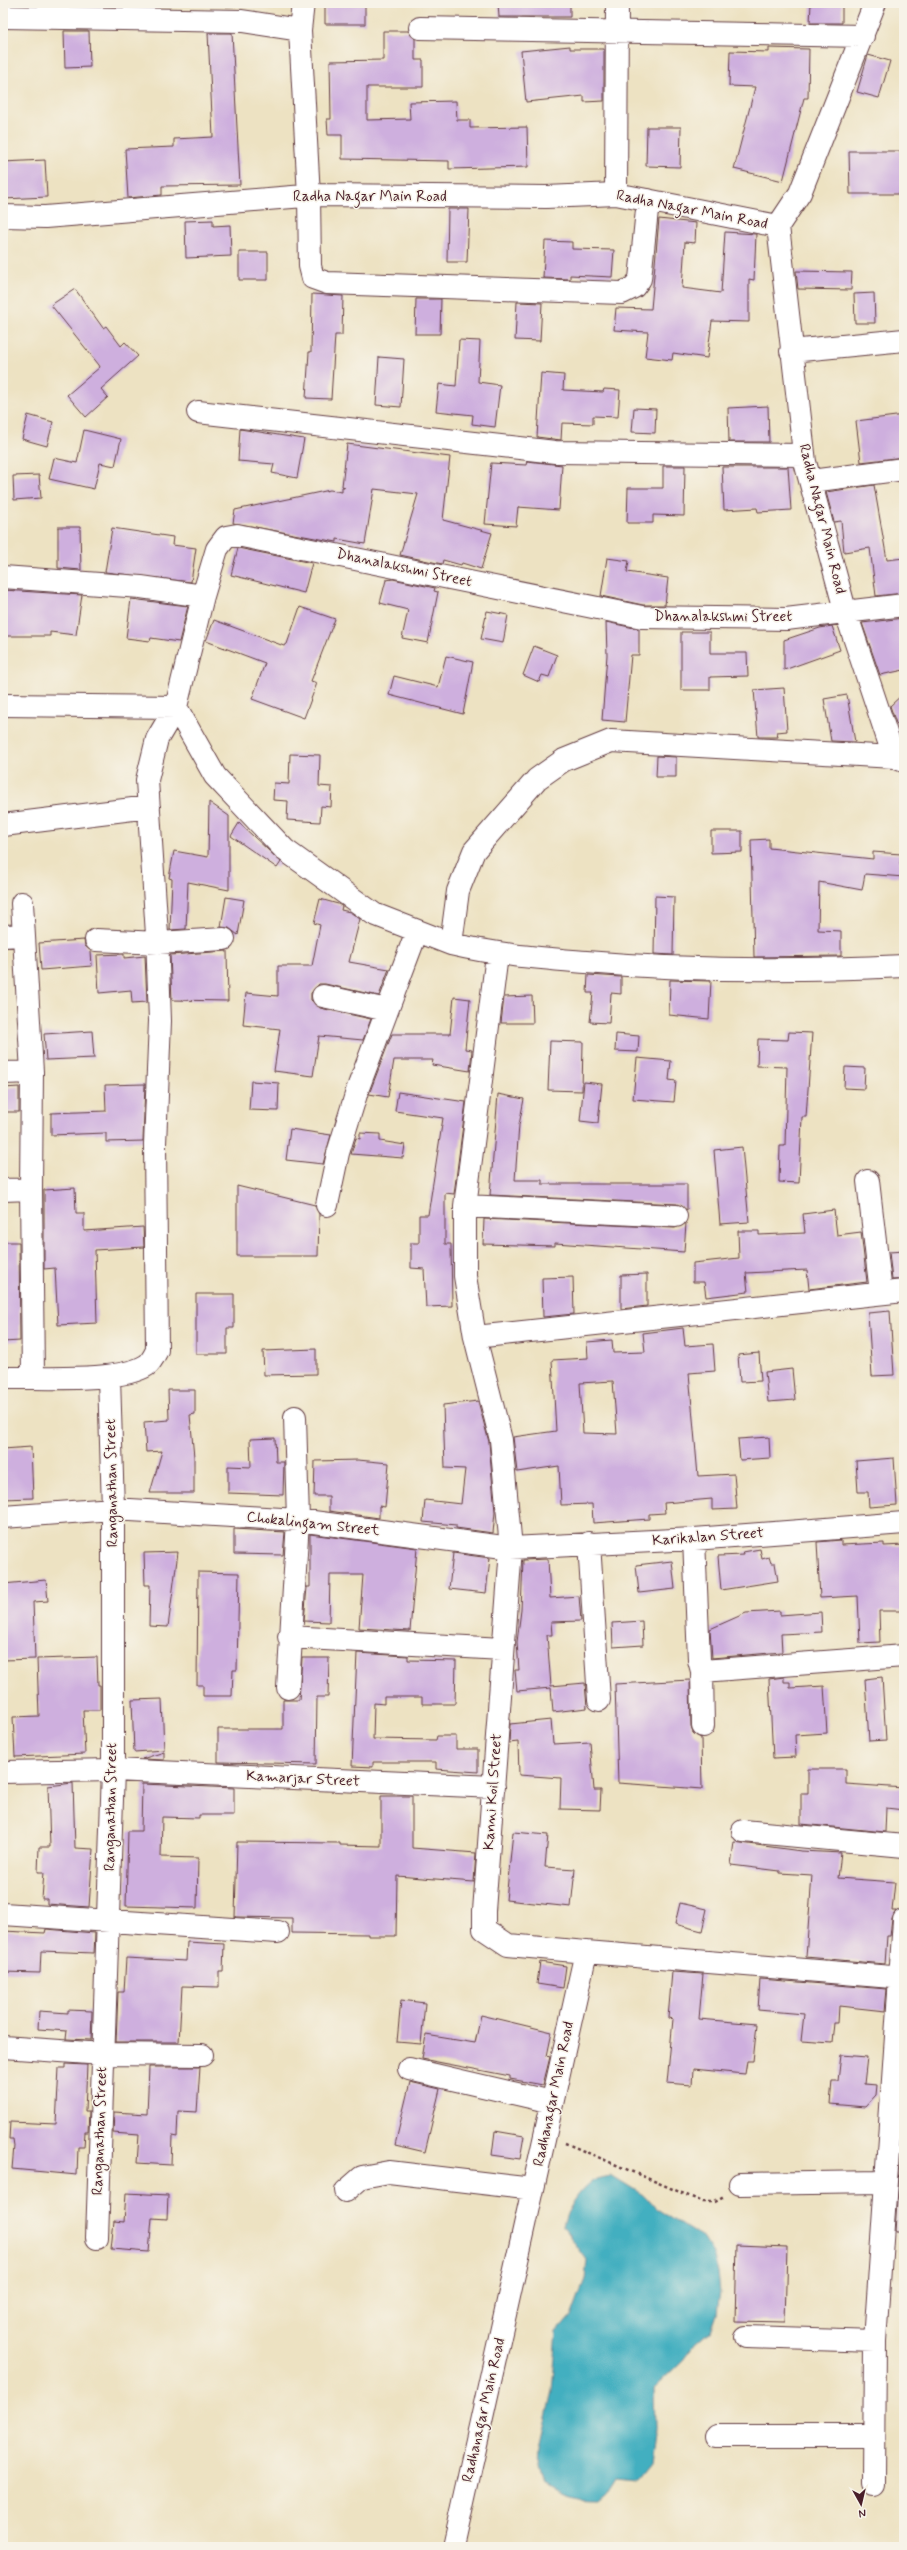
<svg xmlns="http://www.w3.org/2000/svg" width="907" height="2550" viewBox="0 0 907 2550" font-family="Mynerve,sans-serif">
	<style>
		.water { fill: #42afc0; stroke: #466776 }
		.building { fill: #ceafde; fill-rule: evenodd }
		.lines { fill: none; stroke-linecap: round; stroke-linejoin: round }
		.minor-casing { stroke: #623c42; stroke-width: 24 }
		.path { stroke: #623c42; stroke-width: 2.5; stroke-dasharray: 3 3; stroke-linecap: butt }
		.minor { stroke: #fff; stroke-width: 22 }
		.labels { text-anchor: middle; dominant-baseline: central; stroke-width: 3; stroke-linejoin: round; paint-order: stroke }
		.street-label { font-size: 15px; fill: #4a1f2b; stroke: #f7f3e8 }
	</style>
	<rect width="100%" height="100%" fill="#f7f3e8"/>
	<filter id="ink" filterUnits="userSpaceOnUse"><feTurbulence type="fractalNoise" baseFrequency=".025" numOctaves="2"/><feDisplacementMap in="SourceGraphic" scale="8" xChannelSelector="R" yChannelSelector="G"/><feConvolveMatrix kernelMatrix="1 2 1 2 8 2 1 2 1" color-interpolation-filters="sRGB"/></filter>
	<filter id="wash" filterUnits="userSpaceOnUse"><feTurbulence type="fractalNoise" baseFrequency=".012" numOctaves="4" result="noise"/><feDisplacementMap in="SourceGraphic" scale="16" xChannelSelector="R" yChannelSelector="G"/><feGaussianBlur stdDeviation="0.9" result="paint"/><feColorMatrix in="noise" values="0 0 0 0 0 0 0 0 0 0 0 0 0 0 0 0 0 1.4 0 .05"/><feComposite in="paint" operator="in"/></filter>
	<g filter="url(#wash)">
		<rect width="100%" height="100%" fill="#ede2c2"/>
		<path class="water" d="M611 2175 643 2195 657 2209 704 2239 714 2255 718 2273 720 2293 717 2313 711 2330 695 2344 683 2360 654 2388 655 2426 650 2464 637 2480 617 2478 607 2494 599 2501C575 2501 563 2499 543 2486L538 2468 539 2448 552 2391 557 2332 571 2316 578 2297 585 2279 587 2260 563 2227C567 2209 577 2191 593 2180 598 2177 606 2176 611 2175Z"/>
		<g id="blocks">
			<path class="building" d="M325 3H365V24H325Z
				M498 3H570V17H499Z
				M811 3H842V23H810Z
				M64 31H89L90 67 65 68Z
				M383 31H408L415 39V60H423V87H367V120L410 119 409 102 456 101 457 120H470V128L527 127 528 167 449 169V161L342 159V135H328L327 119H331L330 61 383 60Z
				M208 33H232L240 185 162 186V195L128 198 125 149 174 147V139L213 137Z
				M570 46V49H604V101L584 102V96L526 102 521 51Z
				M769 48 809 49 808 98H804L783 181 734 169 755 87 729 86 730 51 769 52Z
				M868 55 890 61 879 98 857 92Z
				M647 127H681L680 167 646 166Z
				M849 151H904V194H850Z
				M45 160 47 197 3 199V162Z
				M448 209H469L467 262H447Z
				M659 219 696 223 695 243 685 242 682 288 721 293 725 232 756 234 754 280 749 279V322L712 321 707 358 673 353 672 360 645 357 648 332 614 330 616 308 651 309Z
				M213 220V226L230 225 231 256 186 258 185 221Z
				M545 241 572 242V249L614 250 612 277 570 275V279L543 278Z
				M239 252H268V280H239Z
				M796 271 852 272 851 290 798 289Z
				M75 289 103 328 106 326 121 346 125 342 138 356 101 389 108 397 86 417 67 395 100 367 99 365 51 305Z
				M874 293 875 323H855L854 294Z
				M312 294 343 296 342 335H335L331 399 306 398 309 352H311Z
				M416 299H441L440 334H415Z
				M517 302 542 303 540 341 515 340Z
				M459 340 480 341 478 382 500 385 495 427 472 424 473 415 436 411 439 384 456 386Z
				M379 357 404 359 401 407 376 405Z
				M541 373 564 375 563 390 603 392 604 389 620 390 618 417 593 416V424L562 423 561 440 537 437Z
				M768 406 769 442H729L728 408Z
				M634 408 656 409 655 433 632 432Z
				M28 415 53 422 47 446 22 439Z
				M904 415V457L861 462 856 421Z
				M240 429 304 439 297 478 272 473 274 464 238 461Z
				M84 430 121 439 115 466 100 463 94 489 49 479 54 458 77 463Z
				M347 444 450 457 443 520 492 533 481 569 462 563 461 565 443 560 442 564 400 555 418 494 374 489 365 544 337 539V542L233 523 235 510 330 490 342 492V487H345L342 486Z
				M527 461 562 465 559 510 518 507 516 526 485 524 491 463 526 465Z
				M663 466H685L684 516 653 515V523H627L628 488H663Z
				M722 467H788L791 510 758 512 757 508 724 510Z
				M39 475 41 498 14 500 13 476Z
				M874 485 887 560 904 558V593L876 596 870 548 844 552 841 521 834 522 826 492Z
				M58 527H80L81 570 58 568Z
				M112 528 173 537 172 545 196 548 191 582 105 572Z
				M238 548 312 563 304 593 231 575Z
				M607 558 629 561 627 572 668 578 665 605H643L601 596Z
				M393 579 435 588 434 591 438 592 428 643 402 638 408 610 380 603 386 580Z
				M3 590 82 595 76 635 50 632V636H3Z
				M131 599 188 606 179 642 151 638 150 641 126 638Z
				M300 607 335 619 311 681 317 683 304 718 252 699 265 663 206 641 214 620 284 646 287 644Z
				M487 611 508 615 503 643 481 639Z
				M904 618V670L880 675 862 623Z
				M606 622 639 629V655H631L625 722 602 720 607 655Z
				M832 626 840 650 784 670V640L820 628Z
				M681 632H710V653H747L748 676 710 677V690H681Z
				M534 646 557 655 549 677 542 675 539 682 523 675Z
				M446 656 473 662 463 714 389 695 394 676 438 687Z
				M784 688 787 731 777 732 778 737H758L754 690Z
				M904 693V732L896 723 890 706Z
				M847 695 855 742 831 741 824 699Z
				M290 754 320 755 319 786 332 787 331 807 321 806 320 822 287 820 288 801 273 800 274 783 289 784Z
				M657 756 676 757V777H656Z
				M209 802 229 816V890L188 882 186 929 170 930 172 879 169 878 174 851 208 857Z
				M239 823 281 862 277 868 231 836Z
				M711 831H742V852L711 853Z
				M769 839V848L873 859V852L901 854 900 864 904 865V877L865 874 862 890 819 882 818 930 841 931V956L754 957 751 840Z
				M655 896 674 897 673 955 654 954Z
				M226 897 244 900 238 935 229 928 221 927Z
				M320 899 338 904 342 906 341 910 350 912 360 919 349 962 389 969 379 996 325 984H319L311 993V1000L320 1008 371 1019 363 1040 319 1036 313 1076 274 1071 280 1029 243 1025 246 993 278 996V966H312L320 925 314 923Z
				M84 940 85 946 91 951 92 966 41 970 39 943Z
				M227 951 228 1001 172 1000 170 955Z
				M124 954V958L145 956 147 1002 132 1003 131 990 99 993 97 955Z
				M588 975 621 977V994L611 993 609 1023 590 1022 593 993H587Z
				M670 980 711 981 709 1019 669 1015Z
				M532 996 533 1023H501L504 997Z
				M454 997 470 999 465 1049 472 1050 470 1071 432 1065 433 1060H394L388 1097 369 1094 392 1034H450Z
				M92 1031 94 1058 46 1060 44 1034Z
				M789 1032 812 1033 806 1117H802L799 1183 779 1182 780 1146H785L787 1067 757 1066 758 1039 788 1040Z
				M616 1034 639 1036 638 1052 615 1051Z
				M550 1041 583 1042 582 1091 548 1090Z
				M637 1058 671 1061 669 1080 676 1081 674 1102 633 1099Z
				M845 1067 865 1068 864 1089 844 1088Z
				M251 1081 279 1083 278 1111 249 1110Z
				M584 1082 602 1084 598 1123 580 1121Z
				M145 1084 143 1141 106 1142V1133L51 1135V1113L106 1111 105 1085Z
				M19 1087V1112H3V1088Z
				M398 1092 466 1102 454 1194 445 1193V1244H451L452 1306 426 1307 424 1269 411 1268V1243H419V1215H428L443 1118 395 1111Z
				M498 1094 524 1099 519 1125 515 1180H542V1184H687V1210L677 1204 490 1195Z
				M290 1129 331 1135 323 1164 286 1160Z
				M360 1133 380 1134V1141L405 1145 403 1158 351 1154 356 1138 360 1139Z
				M742 1147 749 1222 720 1224 714 1150Z
				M237 1186 315 1205 319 1214 318 1256H237Z
				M75 1188 76 1213H84V1231L143 1227 144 1247 95 1250 97 1323 58 1325 55 1268 44 1269V1190Z
				M834 1210 837 1235 861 1232 867 1282 809 1289 807 1270 746 1273 748 1292 706 1297 704 1282H693V1263L739 1258 738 1231H759V1235L805 1233 803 1214Z
				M484 1219 675 1228 686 1223 684 1252 555 1243V1246L483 1244Z
				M3 1242H19L20 1341 3 1342Z
				M904 1251V1279L892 1280 889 1252Z
				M647 1274V1306L621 1309V1275Z
				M573 1277 574 1314 543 1317 542 1278Z
				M196 1294H234V1328H227V1354H196Z
				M890 1311 894 1375 872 1376 868 1313Z
				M683 1328 685 1346 713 1344 715 1371 689 1373 698 1476 734 1474 737 1509 712 1510V1499L664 1503 665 1513 649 1514V1519L593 1523 592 1504 561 1505 559 1466 517 1472 513 1437 556 1431 552 1360 588 1358 587 1342 612 1340 613 1353 645 1352 643 1333ZM613 1381 617 1434 583 1433 580 1383Z
				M316 1349V1374L264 1375 263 1351Z
				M759 1353 761 1381 740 1382 738 1355Z
				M792 1369 795 1400 768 1402 765 1372Z
				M168 1390H195V1414L190 1415 194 1457V1493H150L162 1451 146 1452 144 1422 169 1420Z
				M478 1401 489 1442 495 1512 493 1533 456 1528V1525L423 1522 425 1500 461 1504 465 1469 445 1468 443 1405Z
				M769 1437 770 1458 740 1460 738 1439Z
				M275 1438 276 1462H284L283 1495 228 1493V1466L251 1467 250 1439Z
				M31 1447 33 1498 3 1499V1449Z
				M894 1458 897 1505 869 1507 868 1492H858L856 1461Z
				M358 1460 389 1463 385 1507 379 1506V1518L329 1511V1496H314L315 1461Z
				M234 1529 285 1532 283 1555 234 1554Z
				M310 1534 417 1548 410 1631 359 1628 363 1575H330L329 1622 304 1621 307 1587H310Z
				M841 1540V1545L884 1543V1546L904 1545V1611H879L880 1642 860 1643 858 1596 820 1598 817 1542Z
				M760 1549 762 1559 769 1557 771 1563H775L778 1581 721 1590 718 1556 744 1555 743 1552Z
				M178 1552 168 1627 149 1626 150 1585H145L144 1553Z
				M453 1553 490 1558 486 1593 449 1589Z
				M548 1559 550 1598 579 1596 581 1621 551 1622 552 1635H547L551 1686 585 1683 587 1708 553 1712 551 1688 517 1691 515 1670H519L517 1642 521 1610 523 1560Z
				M672 1561 675 1589 639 1593 636 1565Z
				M198 1572 239 1573 237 1670H233L232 1696H203V1685H197Z
				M46 1580 48 1601 33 1602 35 1659 3 1660V1584Z
				M780 1611V1615L821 1612 822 1632 781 1634 782 1652 712 1658 710 1629 746 1613Z
				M642 1621 643 1645 613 1647 612 1623Z
				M357 1653 408 1656V1660L456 1661 455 1704H422V1697H384V1704L374 1703 373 1739 436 1740 437 1736H456V1749H478V1772L436 1769V1762H373V1767L352 1766Z
				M97 1657 98 1685H100V1710H83L85 1754 15 1757 13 1717 39 1716 37 1659Z
				M302 1658H329L328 1697H317L316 1764 218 1762V1729H283V1700H299Z
				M784 1677V1682H790V1688L824 1686 827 1733 795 1735 796 1757 773 1758 769 1679Z
				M882 1677 886 1740 869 1741 865 1679Z
				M690 1680 691 1727 693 1733 701 1738 702 1789 618 1783 615 1684Z
				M162 1699 164 1750 134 1752 132 1700Z
				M551 1720 553 1744 590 1742 594 1790H601L600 1810 560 1809 561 1778 519 1775 518 1742 509 1743 510 1724Z
				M164 1752V1760L142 1759Z
				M808 1769H846V1784L904 1788V1810L886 1808 885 1832 801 1824V1793H808Z
				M73 1783 75 1848 93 1849 89 1907 47 1904V1899H42L44 1872H38L39 1847H50L48 1786Z
				M142 1784 234 1788V1815H199V1818L162 1817 161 1857 198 1858 197 1908 126 1906 128 1831H141Z
				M381 1796H412V1848L476 1853 474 1882 397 1876 396 1936H368V1934L292 1933V1918L235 1917 237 1842 340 1843V1845L381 1846Z
				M513 1832 548 1835 545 1867 575 1869 571 1907 506 1900Z
				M734 1842 801 1851 841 1853 838 1878 895 1882 892 1911H896L892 1919 890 1936H887L885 1964 806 1957 812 1875 780 1873V1871L731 1865Z
				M680 1903 707 1909 702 1931 675 1924Z
				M46 1929 95 1933 94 1953 41 1951 40 1973 3 1972V1931L45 1933Z
				M187 1942 224 1944 223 1972H219V1987L182 1986 179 2042H116L118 1992H124L126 1958 186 1961Z
				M540 1962 566 1966 563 1988 537 1984Z
				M672 1972 703 1974 699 2019 757 2024 753 2061H747L745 2074 693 2069 692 2085 667 2083 673 2019 668 2018Z
				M760 1979 887 1989 885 2011 839 2006 838 2023H834L832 2043 801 2041 804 2014 758 2010Z
				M401 2000 425 2003 421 2044 397 2042Z
				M68 2010 92 2011 91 2040 66 2039 67 2031 38 2029 39 2011 68 2013Z
				M481 2015 552 2032 547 2056 550 2057 543 2085 510 2079V2076L422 2059 426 2035 475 2043Z
				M841 2055 867 2057 864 2084 877 2085 876 2095 865 2107 830 2104 832 2081H838Z
				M65 2064 87 2065 85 2111H89L88 2132H85L84 2147H78L77 2175 12 2169 14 2146 13 2139H9L10 2122 56 2124 59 2068H65Z
				M149 2067H200L197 2112 178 2111 177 2137 172 2136 171 2165 137 2163 139 2135 113 2133 114 2112 147 2114Z
				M410 2082 440 2089 425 2152 395 2145Z
				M495 2131 524 2136 520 2159 492 2155Z
				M899 2168 904 2169V2232H895Z
				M126 2193 168 2195 167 2219 152 2218 149 2252 111 2249 114 2221 124 2222Z
				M737 2245 787 2247 785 2322 735 2321Z"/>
		</g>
	</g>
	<g filter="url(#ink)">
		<use href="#blocks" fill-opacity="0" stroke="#623c42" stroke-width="1"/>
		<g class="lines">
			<defs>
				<path id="minor" d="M303 3 300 30 309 196 310 266 313 278 327 283 622 293 634 287 640 279 648 200
					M3 17 242 21 300 30
					M420 28 863 36
					M616 194 617 3
					M3 216 45 217 317 195 546 197 616 194 778 226 805 462 845 610 894 757 904 761
					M778 226 800 193 875 3
					M791 351 904 340
					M198 412 555 452 804 455
					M811 481 904 469
					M3 577 141 587 203 596 217 549 226 537 237 535 642 617 786 619 904 605
					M3 705 176 707 203 596
					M894 757 611 741 564 760 537 779 474 851 458 891 451 944C497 955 539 958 586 962 692 971 798 971 904 966
					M3 825 149 807
					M22 903 32 1072 31 1189
					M3 936 23 935
					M96 940 158 943 224 939
					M323 996 387 1010
					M3 1073 32 1072
					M868 1181 881 1293
					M3 1190 31 1189 33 1377
					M327 1205 338 1153 358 1088 417 931
					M465 1206 676 1216
					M475 1337 465 1276V1206L497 955
					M3 1378C37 1377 120 1383 147 1365 152 1361 154 1356 157 1350L155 1144 160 1021 157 935 147 780 157 739 176 707 215 776 285 850 374 914 451 944
					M3 1517 113 1509 298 1520 511 1548 694 1539 904 1523
					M694 1539 699 1660 702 1671 904 1656
					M589 1543 599 1700
					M289 1637 502 1649
					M702 1671 703 1726
					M288 1688 298 1520 295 1417
					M3 1772 113 1770 494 1787
					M743 1831 904 1846
					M3 1914 278 1932
					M586 1952 508 1945 484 1929V1911L511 1548 501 1440 475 1337 904 1291
					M3 2047 103 2054 202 2055
					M409 2069 552 2102
					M740 2184 884 2182
					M346 2191 362 2177 389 2172 533 2189
					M97 2238 113 1770V1509L109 1377
					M746 2337 875 2341
					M716 2436H873
					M874 2483 875 2341 904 1920
					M453 2547 586 1952 904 1978"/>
			</defs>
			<use href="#minor" class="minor-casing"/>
			<path class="path" d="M565 2143 703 2202H715L724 2197"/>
			<use href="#minor" class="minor"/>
		</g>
	</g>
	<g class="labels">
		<g class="street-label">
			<text x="370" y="197">Radha Nagar Main Road</text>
			<text transform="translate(692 210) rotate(11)">Radha Nagar Main Road</text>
			<text transform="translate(822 519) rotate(76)">Radha Nagar Main Road</text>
			<text transform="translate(404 568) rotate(12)">Dhanalakshmi Street</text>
			<text x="723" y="617">Dhanalakshmi Street</text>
			<text transform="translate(112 1483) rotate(-91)">Ranganathan Street</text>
			<text transform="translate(313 1524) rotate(6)">Chokalingam Street</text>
			<text transform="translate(708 1537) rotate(-4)">Karikalan Street</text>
			<text transform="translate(303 1779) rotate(3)">Kamarjar Street</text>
			<text transform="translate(493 1792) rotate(-86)">Kanni Koil Street</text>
			<text transform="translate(111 1807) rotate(-89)">Ranganathan Street</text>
			<text transform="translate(554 2094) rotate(-78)">Radhanagar Main Road</text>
			<text transform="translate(100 2131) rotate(-88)">Ranganathan Street</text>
			<text transform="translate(484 2410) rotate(-77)">Radhanagar Main Road</text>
		</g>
	</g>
	<rect width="907" height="2550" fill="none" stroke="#f7f3e8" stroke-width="16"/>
	<g transform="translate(861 2504) rotate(172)" stroke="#f7f3e8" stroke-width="3" paint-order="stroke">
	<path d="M0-3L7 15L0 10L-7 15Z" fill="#4a1f2b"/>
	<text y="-6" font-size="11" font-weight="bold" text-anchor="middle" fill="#4a1f2b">N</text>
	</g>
</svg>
